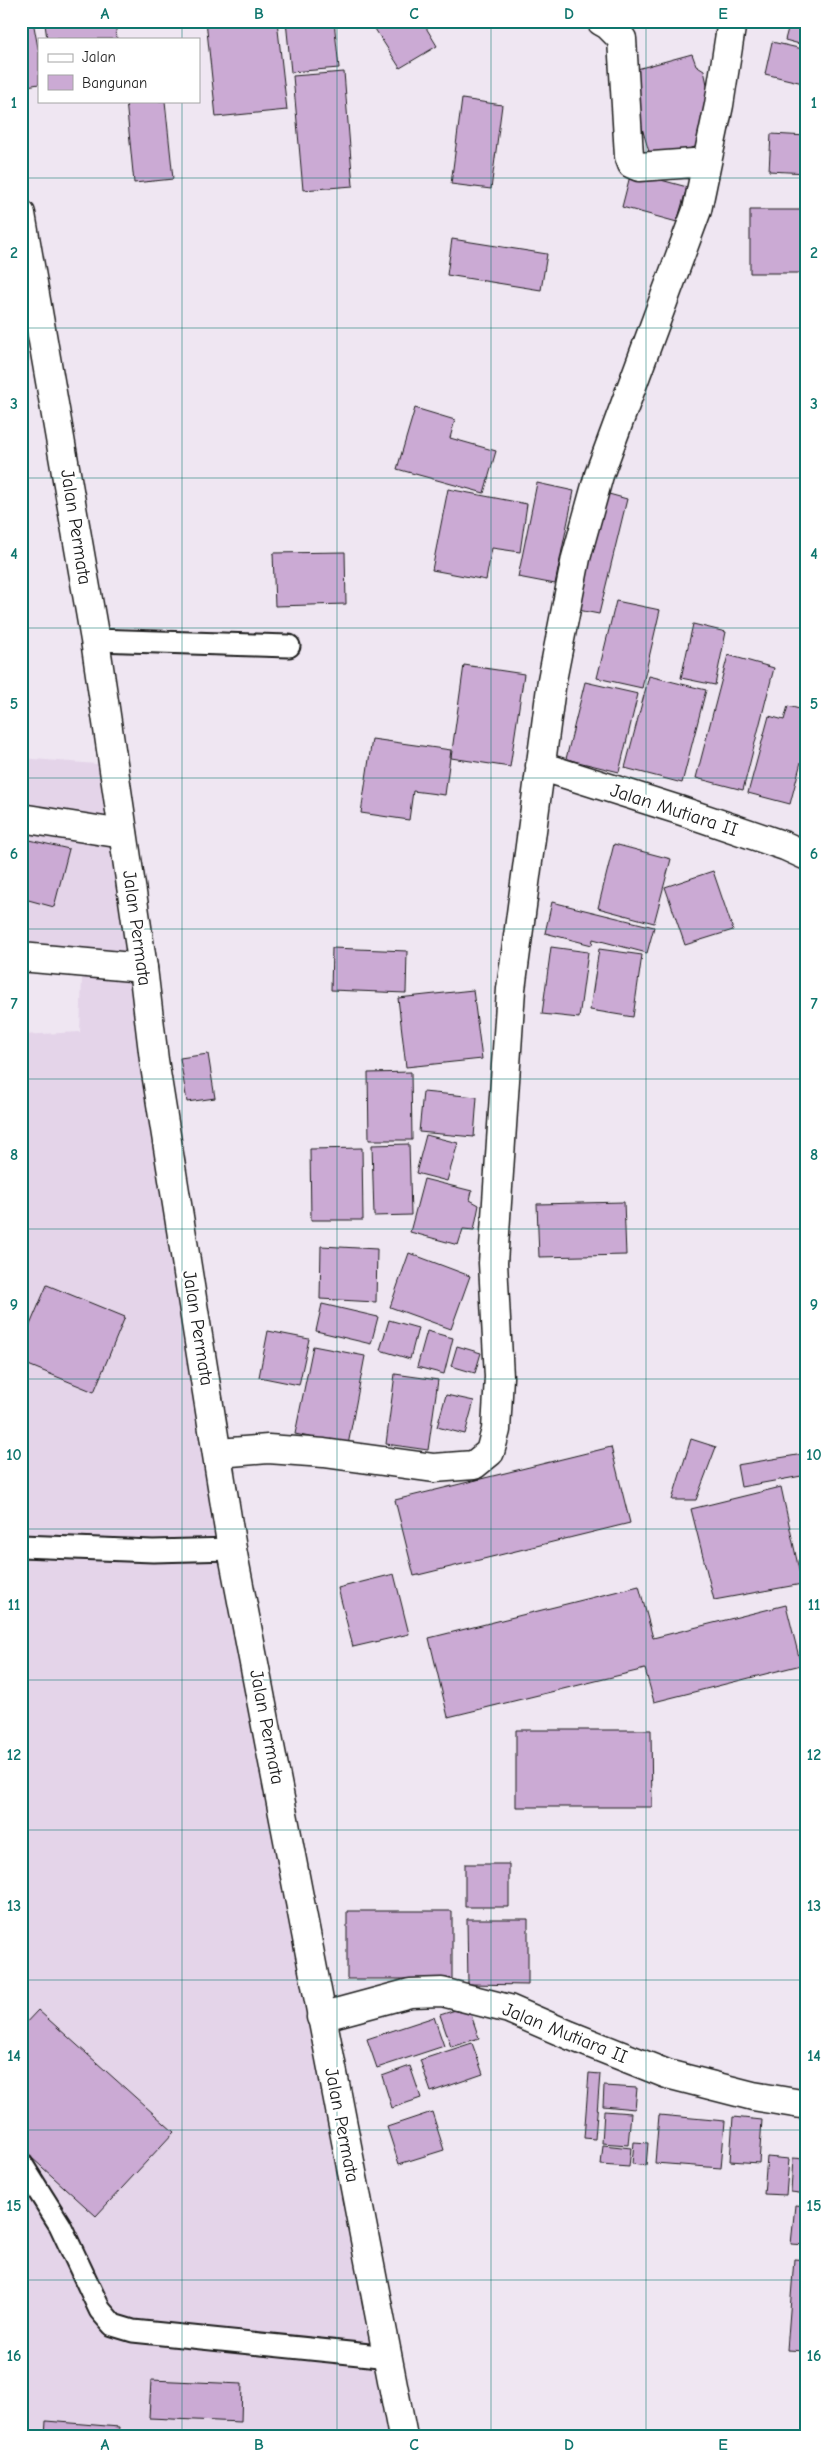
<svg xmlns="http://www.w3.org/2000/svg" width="828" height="2458" viewBox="0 0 828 2458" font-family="'Comic Neue',sans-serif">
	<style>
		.built { fill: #e4d4e9 }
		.building { fill: #cbaad4; stroke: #1c1c1c }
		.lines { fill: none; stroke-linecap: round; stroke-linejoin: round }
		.service-casing { stroke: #1c1c1c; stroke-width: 25 }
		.minor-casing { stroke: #1c1c1c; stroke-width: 31 }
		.primary-casing { stroke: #1c1c1c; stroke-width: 31 }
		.service { stroke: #fff; stroke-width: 21 }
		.minor { stroke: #fff; stroke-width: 28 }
		.primary { stroke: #fff; stroke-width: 28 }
		.grid { fill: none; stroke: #0f766e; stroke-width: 1; stroke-opacity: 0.55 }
		.labels { text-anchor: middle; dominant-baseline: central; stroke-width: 5; stroke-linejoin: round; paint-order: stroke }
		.street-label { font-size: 19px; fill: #1c1c1c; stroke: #fff }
		.neatline { fill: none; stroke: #0f766e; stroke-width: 2 }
		.grid-label { font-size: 16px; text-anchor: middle; font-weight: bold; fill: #0f766e }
	</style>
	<rect width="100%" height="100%" fill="#efe6f2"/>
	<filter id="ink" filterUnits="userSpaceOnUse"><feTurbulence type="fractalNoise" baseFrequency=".02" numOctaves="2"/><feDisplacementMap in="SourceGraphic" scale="10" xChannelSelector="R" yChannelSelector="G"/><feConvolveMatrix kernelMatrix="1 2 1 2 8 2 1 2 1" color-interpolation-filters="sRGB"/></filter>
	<g filter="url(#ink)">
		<path class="built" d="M21 758 109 765 398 2437H21V1035L80 1032 83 951 21 946Z"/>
		<path class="building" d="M21 21H33L39 53V84L21 87Z
			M80 21H115L117 39H47L45 24Z
			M206 21H277L287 110 216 117Z
			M286 21H334L339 68 291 72Z
			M370 21H422L437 46 400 68Z
			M790 21H807V46L785 40Z
			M772 42 807 50V84L765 74Z
			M692 54 696 65 704 70 712 109 706 144 651 159 626 72Z
			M344 72 353 186 303 190 293 76Z
			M462 99 502 105 491 189 451 184Z
			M126 101H165L173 179 134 183Z
			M771 134 807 136V173L769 171Z
			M631 172 687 187 677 222 622 207Z
			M750 210H807V273H750Z
			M452 239 547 254 541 290 447 275Z
			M415 408 455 420 450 438 496 451 484 493 397 469Z
			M537 483 574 491 555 584 518 577Z
			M448 489 527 504 520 552 492 548 486 580 432 570Z
			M598 491 627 499 599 614 573 609Z
			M345 552 346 604 275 606 273 553Z
			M616 601 660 610 642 688 597 678Z
			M693 624 726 632 715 685 681 678Z
			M728 655 774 668 743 790 696 778Z
			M464 665 524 674 510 767 451 758Z
			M649 676 706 690 682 783 625 768Z
			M585 682 638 694 619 772 566 759Z
			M788 706 807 711V763L801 762 790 804 748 793 769 716 784 720Z
			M372 739 451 750 445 795 413 791 409 820 361 813Z
			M21 838 69 849 54 907 21 898Z
			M614 844 671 859 654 923 598 908Z
			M713 871 733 930 685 945 665 887Z
			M552 902 654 927 647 953 593 939 592 945 545 933Z
			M551 947 588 952 579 1018 542 1014Z
			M332 948 407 951 406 993 331 990Z
			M599 949 642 955 633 1017 590 1010Z
			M473 990 482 1059 406 1067 398 998Z
			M208 1054 215 1098 187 1102 180 1058Z
			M411 1072 412 1140H369L368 1073Z
			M423 1092 477 1097 474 1137 419 1132Z
			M426 1135 458 1143 447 1181 416 1173Z
			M409 1144 411 1215 374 1216 372 1145Z
			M362 1148 363 1220H311L310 1149Z
			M424 1179 472 1191 470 1200 479 1205 474 1230 463 1229 458 1245 410 1232Z
			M624 1202 626 1255 539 1257 537 1204Z
			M321 1246 377 1249 376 1302 320 1299Z
			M409 1253 470 1276 451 1329 390 1307Z
			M47 1285 125 1317 94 1392 21 1362V1346Z
			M322 1304 378 1317 371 1344 316 1331Z
			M389 1320 418 1328 410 1359 380 1350Z
			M268 1331 309 1339 299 1385 259 1377Z
			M427 1331 453 1338 444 1374 417 1367Z
			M313 1346 365 1356 348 1445 295 1434Z
			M457 1346 481 1353 475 1373 451 1366Z
			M395 1374 438 1380 428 1450 386 1444Z
			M446 1395 474 1401 465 1434 437 1427Z
			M691 1439 716 1447 696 1500H672Z
			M611 1447 630 1523 414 1576 395 1500Z
			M803 1454 807 1475 741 1487 737 1465Z
			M781 1487 802 1584 714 1600 691 1509Z
			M394 1574 409 1634 353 1647 338 1588Z
			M639 1586 653 1638 786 1605 801 1665 654 1702 645 1669 448 1717 429 1638Z
			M516 1730H651L652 1807H516Z
			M465 1864H509V1907H465Z
			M347 1911H452V1979H347Z
			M467 1919H528V1985L468 1984Z
			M468 2006 479 2038 451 2047 440 2015Z
			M38 2010 174 2132 96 2216 21 2148V2028Z
			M434 2017 444 2046 377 2068 367 2039Z
			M472 2043 483 2074 431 2092 420 2060Z
			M410 2066 421 2098 392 2108 382 2076Z
			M589 2073 600 2074 595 2139 584 2138Z
			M604 2086 637 2088 635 2109 603 2106Z
			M604 2111 631 2113 628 2145 602 2143Z
			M432 2112 444 2150 399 2164 387 2127Z
			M659 2115 725 2121 721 2168 655 2163Z
			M733 2117 762 2120 759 2163 730 2161Z
			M634 2142 648 2143 646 2166 632 2164Z
			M603 2145 631 2148 629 2167 601 2165Z
			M767 2157 789 2159 786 2195 764 2194Z
			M793 2158 807 2159V2194L791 2192Z
			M795 2205 807 2206V2245L791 2244Z
			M794 2259 807 2260V2351L787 2350Z
			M151 2380 242 2384 241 2422 149 2418Z
			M46 2421 119 2427 118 2437H45Z"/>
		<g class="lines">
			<defs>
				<path id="service" d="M95 640 289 646
					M21 1546 153 1551 232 1549
					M21 2163 60 2225 100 2310 113 2325 133 2331 389 2357"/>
				<path id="minor" d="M601 21 608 25 622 39 629 156 632 164 639 167 707 162
					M540 766 679 810 785 846 807 856
					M21 818 123 834
					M21 957 143 968
					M219 1453 268 1449 324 1453 434 1468 474 1465 490 1452 496 1430 499 1377 493 1263 511 989 552 680 576 558 599 475 697 210 719 105 732 21
					M321 2017 410 1993 442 1992 509 2009 569 2035 667 2074 753 2096 807 2105"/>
				<path id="primary" d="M21 214 95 640 143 968 154 1060 232 1549 403 2437"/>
			</defs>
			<use href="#service" class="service-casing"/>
			<use href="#minor" class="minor-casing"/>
			<use href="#primary" class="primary-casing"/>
			<use href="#service" class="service"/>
			<use href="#minor" class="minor"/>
			<use href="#primary" class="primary"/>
		</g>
	</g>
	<path class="grid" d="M182 21V39M337 21V2437M491 21V2437M646 21V2437M182 101V2437M21 178H807M21 328H807M21 478H807M21 628H807M21 778H807M21 929H807M21 1079H807M21 1229H807M21 1379H807M21 1529H807M21 1680H807M21 1830H807M21 1980H807M21 2130H807M21 2280H807"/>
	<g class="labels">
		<g class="street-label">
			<text transform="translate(76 527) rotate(81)">Jalan Permata</text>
			<text transform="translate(674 810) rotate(18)">Jalan Mutiara II</text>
			<text transform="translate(137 928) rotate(82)">Jalan Permata</text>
			<text transform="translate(198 1328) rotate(81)">Jalan Permata</text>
			<text transform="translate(267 1727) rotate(79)">Jalan Permata</text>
			<text transform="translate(565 2033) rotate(22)">Jalan Mutiara II</text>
			<text transform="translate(342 2125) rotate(79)">Jalan Permata</text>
		</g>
	</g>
	<rect width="828" height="2458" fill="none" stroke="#fff" stroke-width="55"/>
	<rect x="38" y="38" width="162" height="65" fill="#ffffff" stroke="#a4a4a4"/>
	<rect x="48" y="54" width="25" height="8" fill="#ffffff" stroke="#a4a4a4"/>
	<text x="82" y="62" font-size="15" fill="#1c1c1c">Jalan</text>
	<rect x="48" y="75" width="25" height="15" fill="#cbaad4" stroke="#a4a4a4"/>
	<text x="82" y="88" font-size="15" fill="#1c1c1c">Bangunan</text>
	<rect x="28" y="28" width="772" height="2402" class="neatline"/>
	<g class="grid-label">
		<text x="105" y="19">A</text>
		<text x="259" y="19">B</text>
		<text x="414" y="19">C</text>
		<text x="569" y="19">D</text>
		<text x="723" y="19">E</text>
		<text x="14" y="108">1</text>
		<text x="814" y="108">1</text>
		<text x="14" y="258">2</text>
		<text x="814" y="258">2</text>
		<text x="14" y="409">3</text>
		<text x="814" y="409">3</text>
		<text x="14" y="559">4</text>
		<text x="814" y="559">4</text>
		<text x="14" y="709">5</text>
		<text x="814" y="709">5</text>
		<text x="14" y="859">6</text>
		<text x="814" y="859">6</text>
		<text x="14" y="1009">7</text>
		<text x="814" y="1009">7</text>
		<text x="14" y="1160">8</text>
		<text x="814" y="1160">8</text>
		<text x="14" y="1310">9</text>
		<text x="814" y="1310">9</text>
		<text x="14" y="1460">10</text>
		<text x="814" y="1460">10</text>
		<text x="14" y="1610">11</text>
		<text x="814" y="1610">11</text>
		<text x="14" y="1760">12</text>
		<text x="814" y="1760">12</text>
		<text x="14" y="1911">13</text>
		<text x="814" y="1911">13</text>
		<text x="14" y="2061">14</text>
		<text x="814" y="2061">14</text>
		<text x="14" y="2211">15</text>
		<text x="814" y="2211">15</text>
		<text x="14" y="2361">16</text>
		<text x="814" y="2361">16</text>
		<text x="105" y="2450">A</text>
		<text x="259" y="2450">B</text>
		<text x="414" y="2450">C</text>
		<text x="569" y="2450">D</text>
		<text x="723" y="2450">E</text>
	</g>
</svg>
